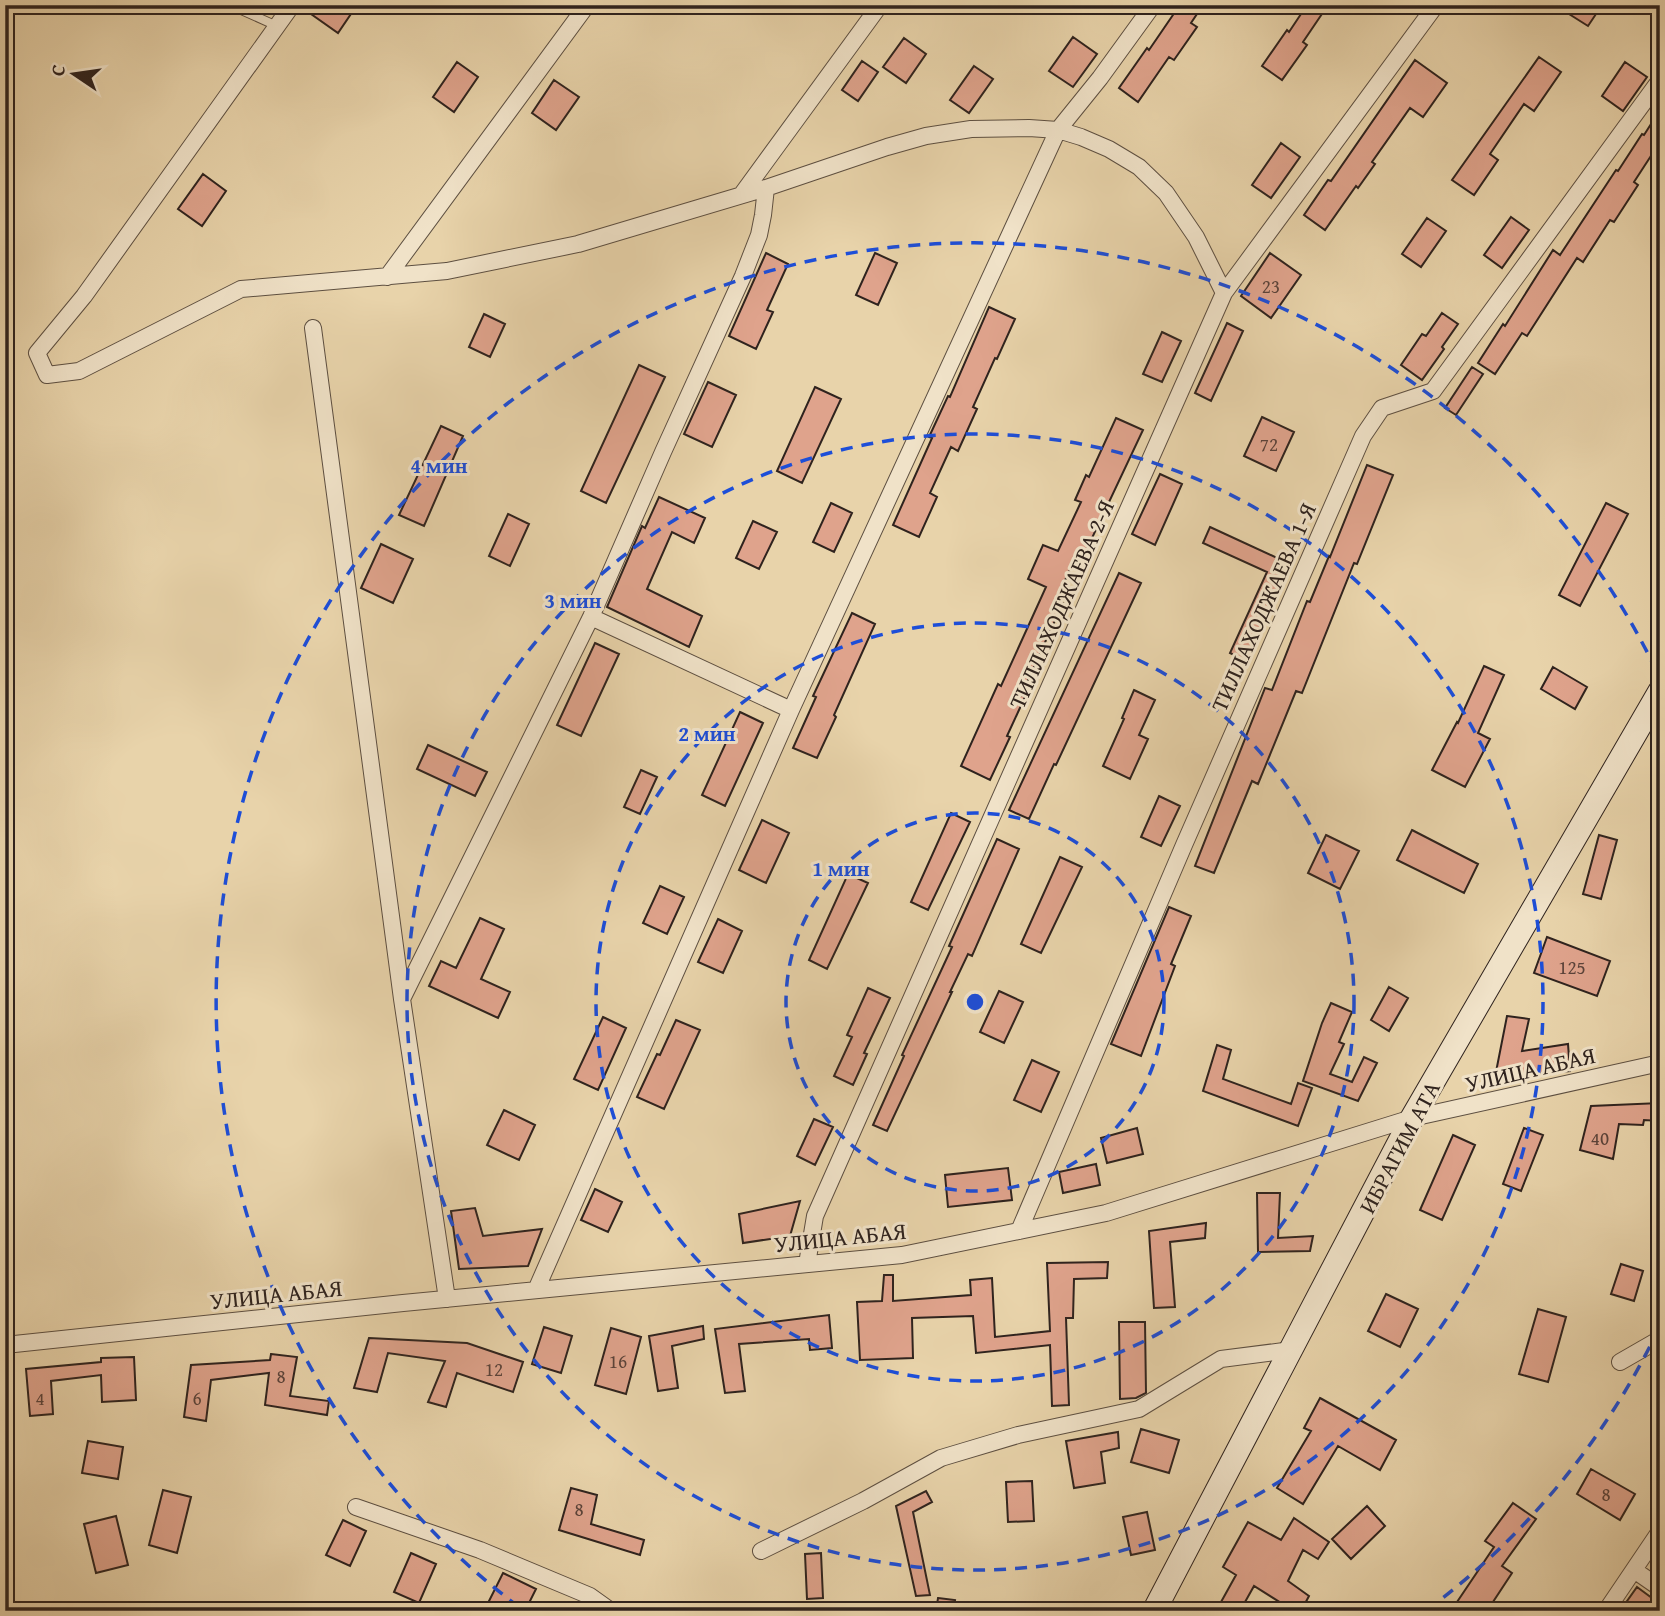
<svg xmlns="http://www.w3.org/2000/svg" width="1665" height="1616" viewBox="0 0 1665 1616" font-family="'Gentium Book Plus',serif">
	<style>
		.building { fill: #dfa38c; stroke: #2f231e; stroke-width: 2 }
		.lines { fill: none; stroke-linecap: round; stroke-linejoin: round }
		.lane-casing { stroke: #5d4f41; stroke-width: 10 }
		.street-casing { stroke: #5d4f41; stroke-width: 18 }
		.secondary-casing { stroke: #2f231e; stroke-width: 25 }
		.lane { stroke: #f0e2c8; stroke-width: 8 }
		.street { stroke: #f0e2c8; stroke-width: 16 }
		.secondary { stroke: #f0e2c8; stroke-width: 23 }
		.ring { fill: none; stroke: #1d4ed8; stroke-width: 3.5; stroke-dasharray: 12 9 }
		.labels { text-anchor: middle; dominant-baseline: central; stroke-width: 6; stroke-linejoin: round; paint-order: stroke }
		.number-label { font-size: 19px; fill: #5b433a }
		.street-label { font-size: 23px; fill: #2f231e; stroke: #f0e2c8 }
		.centre { fill: #1d4ed8; stroke: #f0e2c8; stroke-width: 3.5 }
		.ring-label { font-size: 21px; text-anchor: middle; font-weight: bold; fill: #1d4ed8; stroke: #f0e2c8; stroke-width: 6; stroke-linejoin: round; paint-order: stroke }
	</style>
	<rect width="100%" height="100%" fill="#e8d3aa"/>
	<filter id="stains"><feTurbulence type="fractalNoise" baseFrequency=".00286" numOctaves="4"/><feColorMatrix values="0 0 0 0 .2 0 0 0 0 .09 0 0 0 0 .02 0 0 0 .5 -.17"/></filter>
	<radialGradient id="worn" r=".72"><stop offset=".6" stop-color="#630" stop-opacity="0"/><stop offset="1" stop-color="#630" stop-opacity=".3"/></radialGradient>
	<path class="building" d="M317 5H357L338 33 311 14Z
		M1182 5H1203L1191 23 1197 27 1174 60 1169 57 1138 102 1119 88 1147 48 1149 50 1175 12 1177 13Z
		M1307 5H1328L1303 42 1307 45 1282 80 1262 66 1287 30 1289 32Z
		M1575 5H1602L1588 26 1569 14Z
		M1073 37 1097 54 1073 87 1049 71Z
		M904 38 926 54 906 83 883 67Z
		M1539 57 1561 72 1534 111 1524 104 1490 154 1498 160 1474 195 1452 180Z
		M1415 60 1447 83 1423 117 1410 108 1372 162 1375 164 1358 188 1356 186 1325 230 1304 215 1328 180 1331 181Z
		M862 61 878 72 858 101 842 90Z
		M457 62 478 77 454 112 433 97Z
		M1625 62 1647 77 1623 111 1602 96Z
		M974 66 993 79 969 113 950 100Z
		M554 80 579 97 556 130 532 113Z
		M1660 110V142L1634 182 1638 185 1614 222 1610 220 1583 262 1577 258 1527 336 1522 333 1495 374 1478 363 1503 324 1505 326 1553 250 1560 255 1616 170 1618 171 1642 134 1644 135Z
		M1281 143 1300 157 1271 198 1252 185Z
		M203 174 226 191 202 226 178 209Z
		M1511 217 1529 230 1502 268 1484 255Z
		M1427 218 1446 231 1421 267 1402 254Z
		M766 253 788 264 767 310 773 312 756 349 729 336Z
		M875 253 897 263 878 305 856 295Z
		M1270 253 1301 275 1271 318 1241 296Z
		M989 307 1015 319 997 359 995 358 973 407 977 409 958 451 951 447 930 493 937 497 919 537 893 525 932 438 929 437 948 396 950 397Z
		M1442 313 1458 324 1442 347 1444 349 1422 380 1401 365 1422 334 1426 336Z
		M484 314 505 324 490 357 469 347Z
		M1227 323 1243 331 1211 401 1195 393Z
		M1162 332 1181 341 1162 382 1143 374Z
		M639 365 665 377 606 503 581 491Z
		M1472 367 1483 374 1456 415 1445 408Z
		M708 382 736 395 712 447 684 434Z
		M815 387 841 399 802 483 777 471Z
		M1262 417 1294 432 1276 471 1244 456Z
		M1116 418 1143 430 1084 555 1078 552 1056 600 1063 603 1021 695 1025 697 1007 736 1010 737 990 780 961 766 998 684 1001 686 1046 587 1028 579 1043 545 1058 551 1081 502 1075 500 1086 475 1089 477Z
		M441 426 463 436 424 526 399 515Z
		M1367 465 1393 475 1357 564 1354 563 1302 693 1296 691 1258 784 1252 781 1214 873 1195 866 1265 688 1272 690 1307 601 1310 602 1329 556 1330 557Z
		M1160 474 1182 484 1155 545 1132 534Z
		M659 497 705 518 694 543 672 532 647 589 702 616 689 647 607 607 642 526 645 528Z
		M831 503 852 513 834 552 813 542Z
		M1606 503 1628 514 1580 606 1559 595Z
		M508 514 529 524 510 566 489 556Z
		M753 521 777 532 759 569 736 558Z
		M1210 527 1288 563 1279 582 1281 583 1246 661 1230 653 1267 572 1203 543Z
		M381 544 413 559 393 603 361 588Z
		M1119 573 1141 583 1056 765 1054 764 1029 819 1009 810Z
		M852 613 875 624 834 715 836 717 817 758 793 748 816 697 813 696Z
		M595 643 619 654 581 736 557 725Z
		M1484 666 1504 675 1478 733 1490 739 1465 787 1432 770 1457 722 1458 723Z
		M1553 667 1587 687 1575 709 1541 689Z
		M1134 690 1155 700 1139 735 1148 739 1130 779 1103 766 1124 719 1122 718Z
		M740 712 763 723 725 806 702 795Z
		M428 745 487 772 475 796 417 769Z
		M641 770 657 777 640 814 624 807Z
		M1159 796 1180 806 1161 846 1141 837Z
		M951 813 970 822 928 910 911 902Z
		M762 820 789 833 766 883 739 870Z
		M1412 830 1478 864 1464 893 1397 860Z
		M1326 835 1359 851 1340 889 1308 873Z
		M1599 835 1617 840 1601 899 1583 894Z
		M997 839 1019 849 972 956 968 954 950 992H952L887 1131 873 1125 904 1056 902 1055 952 947 949 946Z
		M1060 857 1082 867 1041 953 1021 944Z
		M848 874 868 883 827 969 809 960Z
		M660 886 684 897 667 934 643 923Z
		M1169 907 1191 916 1171 964 1175 966 1141 1056 1111 1044Z
		M480 918 504 929 481 979 510 992 498 1018 429 986 441 961 456 968Z
		M718 919 742 931 723 973 698 962Z
		M1547 937 1610 961 1597 996 1534 973Z
		M1389 987 1408 998 1389 1031 1371 1020Z
		M868 988 890 998 864 1053 867 1054 853 1085 834 1076 852 1037 847 1035Z
		M999 991 1023 1002 1004 1043 980 1032Z
		M1331 1003 1352 1012 1339 1042 1344 1044 1330 1074 1352 1082 1364 1057 1377 1063 1358 1101 1303 1081 1322 1023Z
		M1507 1016 1529 1019 1522 1051 1568 1044 1570 1071 1495 1077Z
		M603 1017 626 1028 598 1090 574 1079Z
		M676 1020 700 1030 664 1109 637 1097 657 1054 660 1055Z
		M1217 1045 1231 1050 1223 1079 1291 1104 1298 1083 1312 1088 1298 1126 1203 1091Z
		M1032 1060 1059 1072 1041 1112 1014 1100Z
		M1660 1103V1121L1644 1120 1643 1125 1619 1124 1613 1159 1580 1150 1591 1106Z
		M504 1110 535 1125 519 1160 487 1145Z
		M814 1119 833 1127 815 1165 797 1156Z
		M1137 1128 1143 1154 1107 1163 1101 1138Z
		M1524 1128 1543 1135 1521 1191 1503 1184Z
		M1453 1135 1475 1145 1442 1220 1420 1210Z
		M1096 1164 1100 1185 1063 1193 1059 1172Z
		M1008 1168 1012 1200 948 1207 945 1175Z
		M595 1189 622 1202 608 1232 581 1220Z
		M1257 1193H1280L1278 1238 1313 1236 1310 1251 1258 1252Z
		M800 1201 790 1236 743 1243 739 1214Z
		M475 1208 483 1236 542 1229 528 1266 459 1269 451 1211Z
		M1206 1223 1205 1238 1170 1242 1175 1307 1154 1308 1149 1231Z
		M1108 1262 1107 1278 1074 1279 1073 1318H1066L1069 1405 1052 1406 1050 1345 976 1353 973 1316 912 1318 913 1358 860 1360 857 1302 882 1301 884 1275H893V1301L971 1295 970 1280 992 1278 995 1337 1050 1331 1047 1263Z
		M1621 1264 1643 1271 1634 1301 1611 1294Z
		M1386 1294 1418 1309 1400 1347 1368 1331Z
		M1538 1309 1566 1317 1548 1382 1519 1374Z
		M829 1315 832 1348 810 1350 809 1339 739 1344 745 1391 725 1393 715 1329Z
		M1119 1322H1145L1146 1393 1136 1398 1120 1399Z
		M703 1326 704 1339 672 1346 678 1388 658 1391 649 1336Z
		M544 1327 572 1336 561 1373 532 1364Z
		M611 1328 641 1337 626 1394 595 1385Z
		M369 1338 467 1343 523 1362 513 1392 457 1373 446 1407 428 1402 445 1361 388 1353 377 1392 354 1388Z
		M271 1354 297 1357 290 1396 329 1401 327 1415 265 1405 269 1373 211 1380 206 1421 184 1417 191 1365 270 1360Z
		M134 1357 136 1400 102 1402 101 1375 51 1381 53 1414 30 1416 26 1369 101 1362V1358Z
		M1320 1398 1396 1440 1380 1470 1338 1446 1303 1504 1277 1488 1311 1431 1304 1428Z
		M1141 1429 1179 1440 1169 1473 1131 1462Z
		M1118 1432 1119 1448 1101 1452 1105 1483 1074 1488 1066 1441Z
		M88 1441 123 1447 118 1479 82 1473Z
		M1591 1469 1635 1494 1620 1520 1577 1494Z
		M1032 1481 1034 1521 1008 1522 1006 1482Z
		M571 1488 597 1495 591 1524 644 1540 640 1555 559 1530Z
		M163 1490 191 1497 177 1553 149 1545Z
		M926 1491 932 1502 913 1512 930 1595 916 1596 896 1506Z
		M1513 1503 1536 1519 1502 1566 1512 1573 1487 1611H1463L1455 1605 1494 1547 1485 1541Z
		M1367 1506 1385 1526 1351 1559 1332 1539Z
		M1147 1512 1155 1550 1131 1555 1123 1517Z
		M116 1516 128 1565 96 1573 84 1524Z
		M1294 1518 1329 1542 1318 1559 1303 1550 1288 1581 1309 1596 1301 1611H1294L1254 1586 1240 1611H1216L1236 1575 1223 1567 1248 1522 1281 1540Z
		M343 1520 366 1531 350 1566 326 1555Z
		M411 1553 436 1564 419 1603 394 1592Z
		M821 1553 823 1598 807 1599 805 1554Z
		M503 1573 536 1589 525 1611H484Z
		M1637 1587 1660 1604V1611H1620Z
		M938 1598 955 1600 953 1611H936Z"/>
	<g class="lines">
		<defs>
			<path id="lane" d="M230 5 277 26"/>
			<path id="street" d="M292 5 84 296 37 353 47 375 79 371 241 289 447 271 578 244 766 188 887 147 926 136 971 129 1029 128 1058 130 1081 137 1109 149 1139 167 1166 193 1196 237 1224 293
				M742 194 880 5
				M387 277 587 5
				M313 328 402 999 447 1299
				M591 617 791 710
				M402 999 591 617 663 452 743 276 759 235 763 215 766 188
				M1019 1231 1184 845 1363 436 1382 408 1433 391 1660 80
				M807 1264 815 1216 1224 293 1436 5
				M536 1290 791 710 1058 130 1100 78 1153 5
				M5 1345 403 1303 902 1255 1106 1213 1412 1118 1660 1063
				M1620 1362 1660 1339
				M356 1507 480 1550 590 1596 611 1611
				M761 1551 863 1501 941 1458 1018 1435 1139 1409 1221 1359 1291 1350
				M1634 1570 1660 1588
				M1606 1611 1660 1531"/>
			<path id="secondary" d="M1154 1611 1412 1118 1660 691"/>
		</defs>
		<use href="#lane" class="lane-casing"/>
		<use href="#street" class="street-casing"/>
		<use href="#secondary" class="secondary-casing"/>
		<use href="#lane" class="lane"/>
		<use href="#street" class="street"/>
		<use href="#secondary" class="secondary"/>
	</g>
	<g class="ring">
		<circle cx="975" cy="1002" r="189"/>
		<circle cx="975" cy="1002" r="379"/>
		<circle cx="975" cy="1002" r="568"/>
		<path d="M1659 1328A758 758 0 0 1 1431 1607M519 1607A758 758 0 1 1 1659 676"/>
	</g>
	<g class="labels">
		<g class="number-label">
			<text x="1271" y="286">23</text>
			<text x="1269" y="444">72</text>
			<text x="1572" y="967">125</text>
			<text x="1600" y="1138">40</text>
			<text x="618" y="1361">16</text>
			<text x="494" y="1369">12</text>
			<text x="281" y="1376">8</text>
			<text x="40" y="1398">4</text>
			<text x="197" y="1398">6</text>
			<text x="1606" y="1494">8</text>
			<text x="579" y="1509">8</text>
		</g>
		<g class="street-label">
			<text transform="translate(1061 604) rotate(-66)">ТИЛЛАХОДЖАЕВА 2-Я</text>
			<text transform="translate(1263 607) rotate(-66)">ТИЛЛАХОДЖАЕВА 1-Я</text>
			<text transform="translate(1530 1069) rotate(-13)">УЛИЦА АБАЯ</text>
			<text transform="translate(1399 1147) rotate(-62)">ИБРАГИМ АТА</text>
			<text transform="translate(840 1237) rotate(-6)">УЛИЦА АБАЯ</text>
			<text transform="translate(276 1294) rotate(-6)">УЛИЦА АБАЯ</text>
		</g>
	</g>
	<circle cx="975" cy="1002" r="10" class="centre"/>
	<g class="ring-label">
		<text x="439" y="473">4 мин</text>
		<text x="573" y="608">3 мин</text>
		<text x="707" y="741">2 мин</text>
		<text x="841" y="876">1 мин</text>
	</g>
	<rect width="1665" height="1616" fill="none" stroke="#e8d3aa" stroke-width="28"/>
	<rect x="7" y="7" width="1651" height="1602" fill="none" stroke="#2f231e" stroke-width="3.5"/>
	<rect x="14" y="14" width="1637" height="1588" fill="none" stroke="#2f231e" stroke-width="2"/>
	<g transform="translate(74 74) rotate(283)" stroke="#f0e2c8" stroke-width="5" paint-order="stroke">
	<path d="M0-5L12 26L0 18L-12 26Z" fill="#2f231e"/>
	<text y="-10" font-size="19" font-weight="bold" text-anchor="middle" fill="#2f231e">С</text>
	</g>
	<rect width="100%" height="100%" filter="url(#stains)"/>
	<rect width="100%" height="100%" fill="url(#worn)"/>
</svg>
